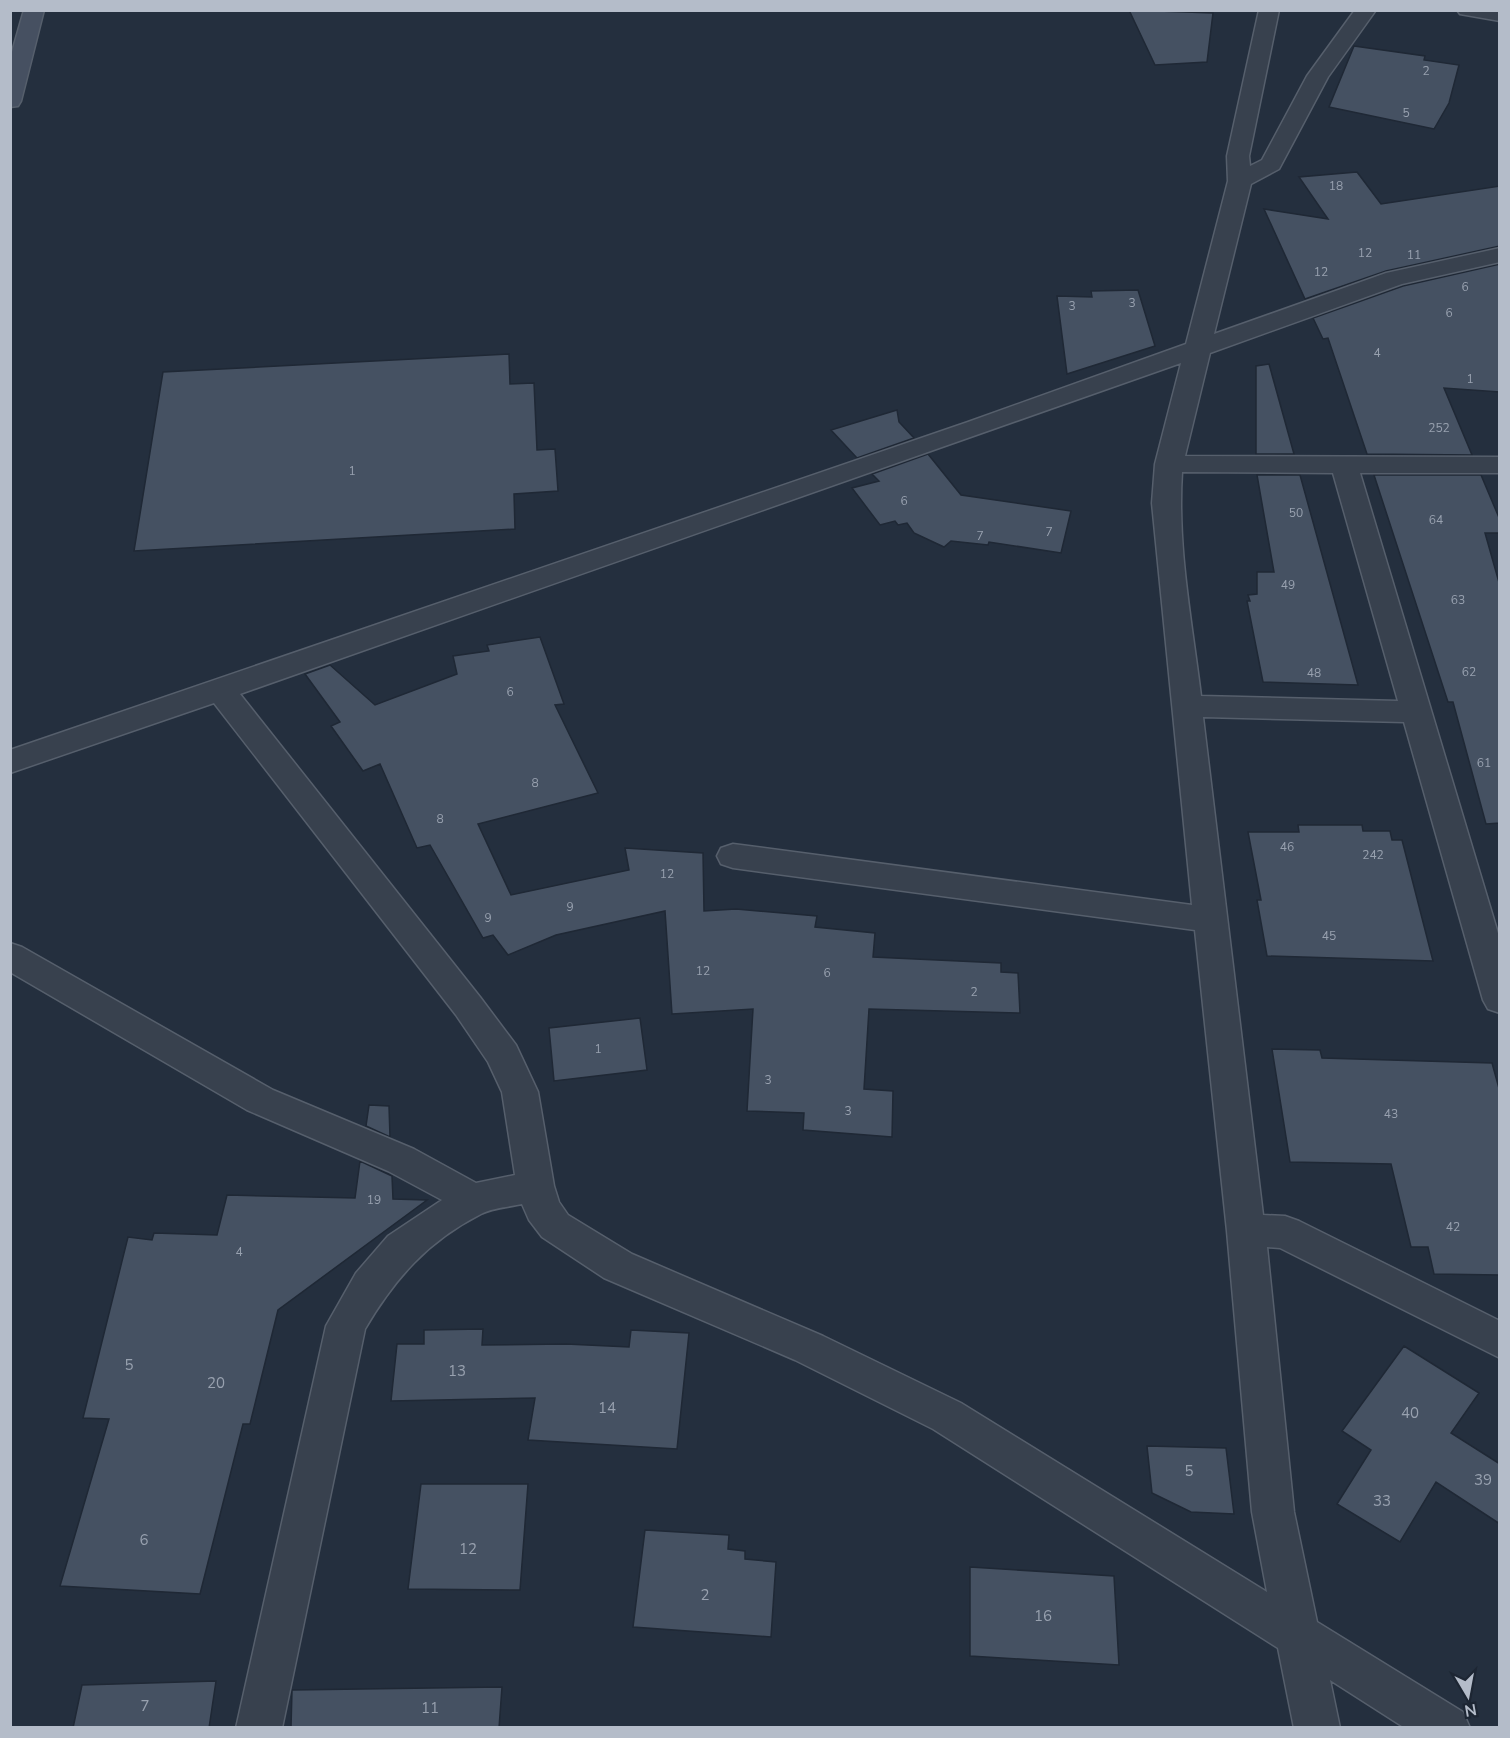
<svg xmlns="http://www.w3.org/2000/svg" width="1510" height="1738" viewBox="0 0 1510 1738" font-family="'Nunito Sans',sans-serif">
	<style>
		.building { fill: #455162; stroke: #1f2835; stroke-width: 1.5 }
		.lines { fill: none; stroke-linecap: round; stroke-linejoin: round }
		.street-casing { stroke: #565f6c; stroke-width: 3 }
		.secondary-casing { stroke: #565f6c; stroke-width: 3 }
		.street { fill: #38414e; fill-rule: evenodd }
		.secondary { fill: #465061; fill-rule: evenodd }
		.labels { text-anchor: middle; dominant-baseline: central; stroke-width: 5; stroke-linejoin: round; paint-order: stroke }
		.number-label { font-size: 12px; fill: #98a1af }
		.near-number-label { font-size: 15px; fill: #98a1af }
	</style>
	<rect width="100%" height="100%" fill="#242f3e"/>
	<path class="building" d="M1129 10 1213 13 1207 62 1155 65Z
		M1354 46 1425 56 1424 60 1459 65 1449 103 1434 129 1329 107Z
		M1357 172 1381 204 1500 186V246L1386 271 1305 299 1264 209 1328 219 1299 177Z
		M1500 264V392L1444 388 1472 455 1367 454 1328 338 1323 339 1313 318 1403 286Z
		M1138 290 1155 346 1067 374 1057 296 1092 297 1091 291Z
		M509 354 510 384 534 383 537 450 555 449 558 491 514 494 515 529 134 551 163 372Z
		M1269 364 1294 454H1256V366Z
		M897 410 899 422 914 438 857 458 831 430Z
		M928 454 961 495 1071 511 1061 553 989 542 988 545 951 541 944 547 914 533 907 523 898 525 895 521 880 525 852 488 879 481 872 474Z
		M1257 475H1300L1358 685 1263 682 1247 601H1250L1248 595 1257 594V572H1274Z
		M1374 475H1481L1500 520V533H1485L1500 586V823L1486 824 1453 702H1448Z
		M540 637 564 704 555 705 598 793 478 824 511 895 629 870 625 848 703 853 704 911 736 909 817 916 815 927 875 933 873 957 1001 963V972L1018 973 1020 1013 869 1009 864 1089 893 1091 892 1137 803 1130 804 1113 747 1111 753 1009 672 1014 665 911 556 935 508 955 493 935 483 938 430 845 417 848 380 764 363 771 331 726 340 722 305 674 330 665 375 705 457 674 453 656 489 651 487 645Z
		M1298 825H1362L1363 831H1390L1392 840H1402L1433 961 1267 956 1257 900H1261L1248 832H1299Z
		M640 1018 647 1070 554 1081 549 1028Z
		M1272 1049 1320 1050 1322 1058 1492 1063 1500 1092V1275L1434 1274 1428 1247H1411L1391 1164 1290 1162Z
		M369 1105 389 1106 390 1137 366 1126Z
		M360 1161 392 1176 393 1199 427 1200 278 1310 250 1424H243L200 1594 60 1586 109 1419 83 1418 128 1237 152 1240 154 1233 217 1235 227 1195 355 1198Z
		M483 1329 482 1345 566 1344 629 1347 631 1330 689 1333 677 1449 528 1440 535 1398 391 1401 397 1344H424V1330Z
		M1404 1346 1479 1393 1451 1433 1500 1464V1524L1436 1482 1400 1542 1337 1504 1371 1450 1342 1431Z
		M1147 1446 1226 1448 1234 1514 1191 1512 1152 1493Z
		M421 1484H528L520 1590 408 1589Z
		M645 1530 729 1535 728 1549 745 1551V1559L776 1562 771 1637 633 1627Z
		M970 1567 1114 1576 1119 1665 970 1656Z
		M216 1681 209 1728H73L82 1685Z
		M502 1687 499 1728H291L292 1690Z"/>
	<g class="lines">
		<defs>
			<path id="street" d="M1259 10H1279L1249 156 1250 166 1262 160 1307 76 1355 10H1376L1328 77 1279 169 1251 184 1214 334 1386 273 1500 248V262L1402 284 1210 353 1185 456 1500 457V473H1360L1500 940V1013L1488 1009 1483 1000 1404 722 1203 717 1263 1215 1285 1216 1299 1221 1500 1321V1358L1280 1248 1267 1247 1294 1512 1317 1622 1463 1712 1470 1728H1405L1330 1680 1340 1728H1294L1278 1648 933 1429 795 1360 604 1278 542 1237 529 1220 522 1204C509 1207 492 1208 481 1214 428 1241 395 1278 365 1329L282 1728H236L326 1326 356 1273 388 1236 442 1200 388 1171 247 1110 10 972V943L22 947 273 1090 414 1149 476 1183 515 1175 502 1092 488 1062 456 1015 214 703 10 773V750L968 422 1186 344 1228 181 1227 156ZM1181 363 1155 464 1152 503 1192 905 733 844 721 848 717 856 721 864 733 868 1195 930 1227 1231 1252 1512 1267 1592 961 1403 823 1336 632 1254 568 1215 559 1202 554 1186 538 1092 516 1045 480 997 240 694ZM1182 472 1333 473 1398 701 1201 696C1192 622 1177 547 1182 472Z
				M1457 10H1500V21L1460 14Z"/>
			<path id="secondary" d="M24 10H44L21 101 18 106 10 107V59Z"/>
		</defs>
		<use href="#street" class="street-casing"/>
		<use href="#secondary" class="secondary-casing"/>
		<use href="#street" class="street"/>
		<use href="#secondary" class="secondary"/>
	</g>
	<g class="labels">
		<g class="number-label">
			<text x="1426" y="71">2</text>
			<text x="1406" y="113">5</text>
			<text x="1336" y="186">18</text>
			<text x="1365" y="253">12</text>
			<text x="1414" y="255">11</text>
			<text x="1321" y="272">12</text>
			<text x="1465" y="287">6</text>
			<text x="1132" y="303">3</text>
			<text x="1072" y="306">3</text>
			<text x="1449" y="313">6</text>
			<text x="1377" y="353">4</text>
			<text x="1470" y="379">1</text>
			<text x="1439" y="428">252</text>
			<text x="352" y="471">1</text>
			<text x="904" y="501">6</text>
			<text x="1296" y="513">50</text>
			<text x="1436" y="520">64</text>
			<text x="1049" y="532">7</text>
			<text x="980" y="536">7</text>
			<text x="1288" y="585">49</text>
			<text x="1458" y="600">63</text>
			<text x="1469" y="672">62</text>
			<text x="1314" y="673">48</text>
			<text x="510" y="692">6</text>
			<text x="1484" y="763">61</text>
			<text x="535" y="783">8</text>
			<text x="440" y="819">8</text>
			<text x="1287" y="847">46</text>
			<text x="1373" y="855">242</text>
			<text x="667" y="874">12</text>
			<text x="570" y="907">9</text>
			<text x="488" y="918">9</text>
			<text x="1329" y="936">45</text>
			<text x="703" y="971">12</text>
			<text x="827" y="973">6</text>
			<text x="974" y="992">2</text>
			<text x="598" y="1049">1</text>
			<text x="768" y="1080">3</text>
			<text x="848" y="1111">3</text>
			<text x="1391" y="1114">43</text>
			<text x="374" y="1200">19</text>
			<text x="1453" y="1227">42</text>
			<text x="239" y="1252">4</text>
		</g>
		<g class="near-number-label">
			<text x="129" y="1365">5</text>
			<text x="457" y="1371">13</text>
			<text x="216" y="1383">20</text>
			<text x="607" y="1408">14</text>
			<text x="1410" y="1413">40</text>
			<text x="1189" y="1471">5</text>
			<text x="1483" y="1480">39</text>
			<text x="1382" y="1501">33</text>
			<text x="144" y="1540">6</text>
			<text x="468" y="1549">12</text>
			<text x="705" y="1595">2</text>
			<text x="1043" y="1616">16</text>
			<text x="145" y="1706">7</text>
			<text x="430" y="1708">11</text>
		</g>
	</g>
	<rect width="1510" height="1738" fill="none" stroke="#b4bcc9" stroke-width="24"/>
	<g transform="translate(1468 1696) rotate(170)" stroke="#1d2633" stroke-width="4.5" paint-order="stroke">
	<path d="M0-4.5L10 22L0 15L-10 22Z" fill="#b4bcc9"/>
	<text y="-9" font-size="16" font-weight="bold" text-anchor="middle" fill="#b4bcc9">N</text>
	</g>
</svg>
